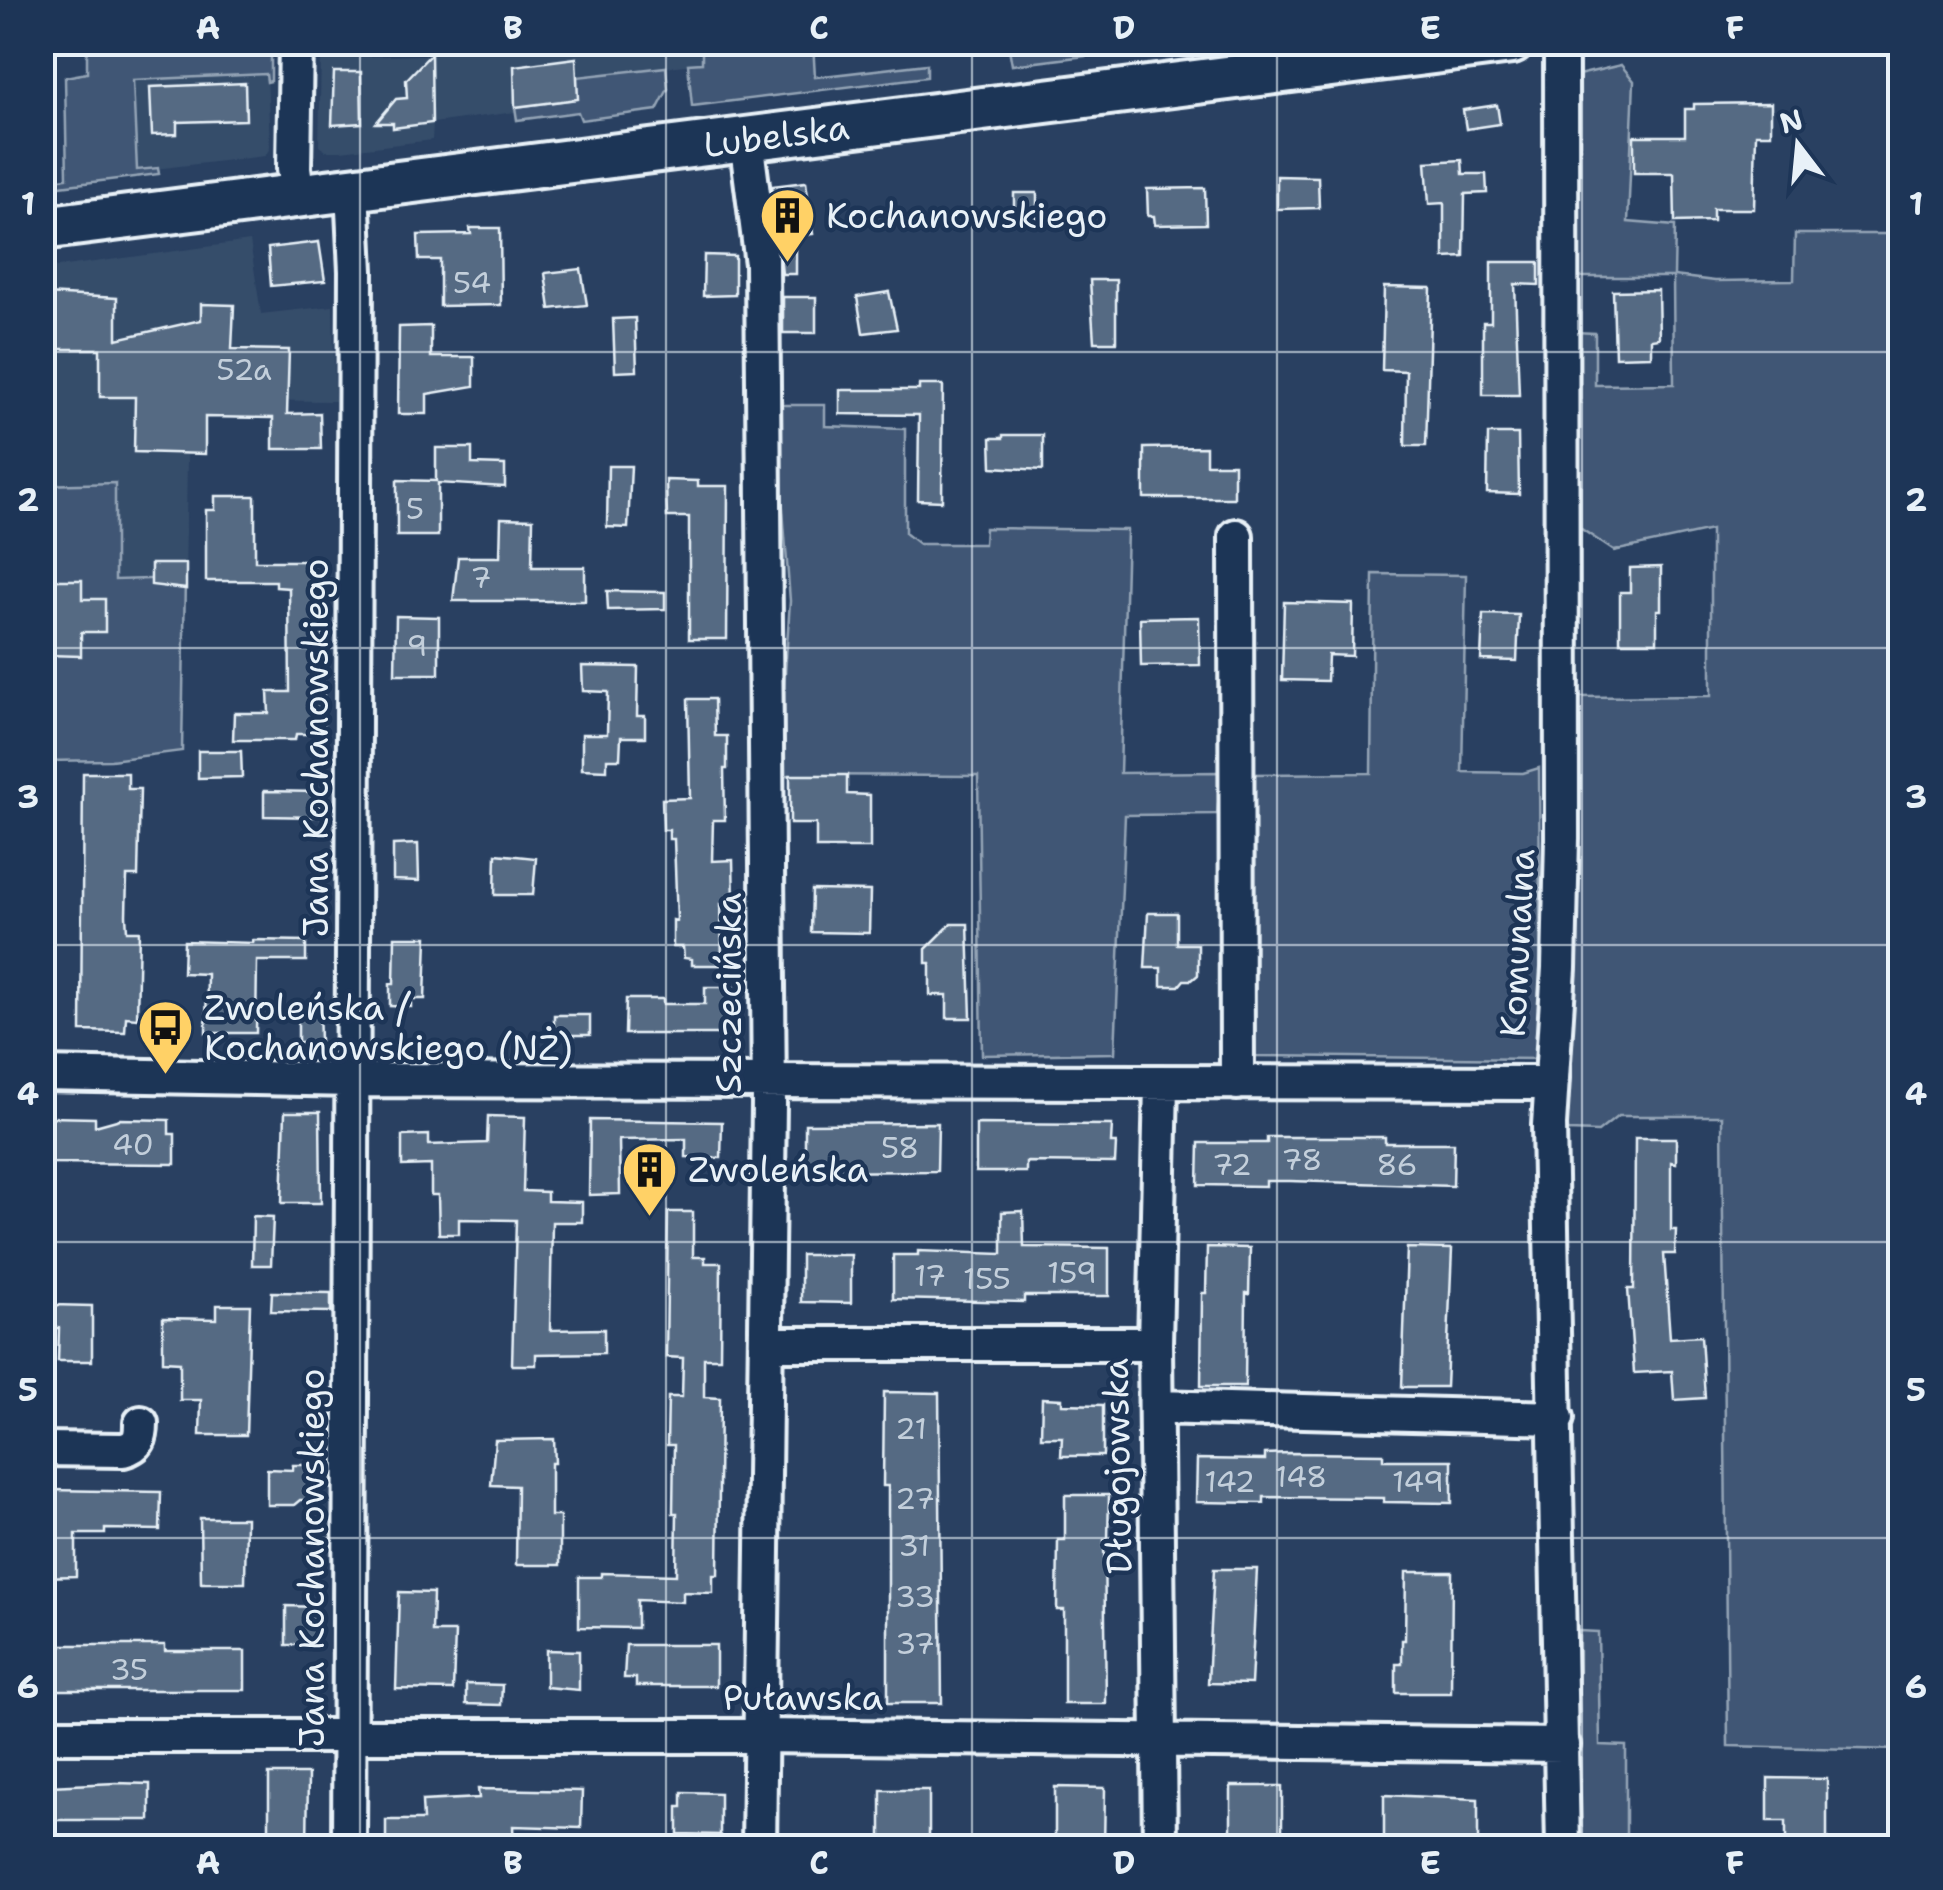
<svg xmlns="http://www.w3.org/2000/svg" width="1943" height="1890" viewBox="0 0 1943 1890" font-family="'Shantell Sans',sans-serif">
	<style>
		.built { fill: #364d6b }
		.green { fill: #415774; stroke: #94a4b6; stroke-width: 2.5 }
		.building { fill: #556a83; stroke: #e8f1f8; stroke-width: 2.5 }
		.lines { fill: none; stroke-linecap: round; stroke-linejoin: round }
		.minor-casing { stroke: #e8f1f8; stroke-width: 40 }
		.major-casing { stroke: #e8f1f8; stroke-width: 50 }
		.minor { stroke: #1d3557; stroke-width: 32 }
		.major { stroke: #1d3557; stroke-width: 42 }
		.grid { fill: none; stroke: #e8f1f8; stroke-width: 2.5; stroke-opacity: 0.55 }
		.labels { text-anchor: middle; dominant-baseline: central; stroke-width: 9; stroke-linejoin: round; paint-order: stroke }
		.number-label { font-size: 30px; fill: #c3cfdb }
		.street-label { font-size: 35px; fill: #e8f1f8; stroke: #1d3557 }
		.poi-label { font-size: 35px; fill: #e8f1f8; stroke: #1d3557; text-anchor: start }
		.neatline { fill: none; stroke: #e8f1f8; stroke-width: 4 }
		.grid-label { font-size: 32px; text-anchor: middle; font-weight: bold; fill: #e8f1f8 }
	</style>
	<rect width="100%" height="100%" fill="#294061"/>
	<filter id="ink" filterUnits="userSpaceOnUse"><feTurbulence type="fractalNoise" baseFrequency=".01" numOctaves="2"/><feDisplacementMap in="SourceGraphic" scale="20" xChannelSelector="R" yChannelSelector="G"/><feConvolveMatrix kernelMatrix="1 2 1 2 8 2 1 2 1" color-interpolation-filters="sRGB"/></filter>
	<g filter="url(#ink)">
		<path class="built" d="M426 42 702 43 703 63 577 77 517 120 515 112 433 123 432 140 341 151H326L319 146 321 58 426 55Z
			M267 74 270 148 265 156 137 171 132 80Z
			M250 241 261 314 333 306 335 401 188 400 185 578 43 761V269Z"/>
		<path class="green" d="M87 43H271V81L267 82 266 74 133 80 137 170 158 168 159 174 43 188V181L67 178 65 77 87 73Z
			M702 43H813L815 77 927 64V77L692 106 688 64 702 63Z
			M1008 43V42L1191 43 1012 65Z
			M1621 65 1634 81 1628 222 1675 226 1674 276 1715 281 1794 280 1795 234H1891V283L1900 284V1750L1728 1746 1722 1116H1618L1598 1132 1568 1131 1564 1073 1573 1031 1575 697 1711 696V530L1614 551 1574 524 1575 332 1595 333V385L1674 384 1673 277H1576L1577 111 1574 76Z
			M666 67 668 89 657 110 581 120 578 112 517 120 515 107 577 99V77Z
			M775 405H825V426L905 429V533L919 544H984L985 528 1127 530 1120 773 1221 772 1217 814 1125 815 1115 1053 982 1055 978 776 778 775 790 601Z
			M115 483V580L185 578 182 751 111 760 43 761 42 485Z
			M1373 574 1466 575 1462 772 1523 773 1539 768 1541 1059 1251 1056 1247 774 1371 773Z
			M1579 1631 1598 1632 1600 1745 1626 1746V1847L1578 1848Z"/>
		<path class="building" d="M431 54 432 123 393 128V123H376L396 99 407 98 406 80Z
			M576 58 578 99 515 107 514 66Z
			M334 72H361L362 123 332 125Z
			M245 83 246 120 177 122V134L152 135 150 87Z
			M1771 103V134H1756L1754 209H1713V221L1675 222 1674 173H1634V136H1685V109H1694V104Z
			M1497 105 1500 124 1466 129 1463 110Z
			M1462 160 1463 174H1486L1487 193 1465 194 1464 257 1444 258V203L1429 204 1426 162Z
			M1277 176 1318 177 1319 208 1277 209Z
			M806 182 813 234 796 236V274H782L772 186Z
			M1205 188 1206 224 1155 225 1154 216H1148L1147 189Z
			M1014 193H1037V222H1014Z
			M470 228H500L501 305 440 306V260H419L418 235 471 234Z
			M319 242 325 281 271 286 268 248Z
			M704 255 735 256V295L703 296Z
			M1491 262H1539V285L1515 284 1519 395H1483V322H1491Z
			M581 269 587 305 550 309 545 273Z
			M1090 280H1116V342H1094Z
			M1384 287 1431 288 1426 446H1405L1406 371 1382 370Z
			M1658 290 1659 338 1651 339V356L1615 357 1613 291Z
			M889 292 897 329 863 333 857 297Z
			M46 294 117 298V339L201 320V304L234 305 232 349 289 350 287 414 320 413 321 449H273V418L205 417V454L134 452 135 397H100V349H45Z
			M783 297H816V333H783Z
			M635 318 637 371 615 372 613 319Z
			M431 326V357H474V386L427 394V414H398L399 327Z
			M919 385H943L942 501 918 500 919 415 840 414V390H919Z
			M1488 434H1518L1519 494 1487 493Z
			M1003 435H1043V470L992 467 991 438H1003Z
			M1206 447V464H1234V498H1144V448Z
			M436 448H472V464L505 465V487L438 483V536H397V480L436 481Z
			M608 466H631L628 528 607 527Z
			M666 480 698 481V486H728L727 639H689V517H667Z
			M215 496H255V561H313V602H323L324 734H296L295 740H233L234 713H269L268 692H290L289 588 276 587V581H206V510H215Z
			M501 518 533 519 532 567H585V601H453L458 557H500Z
			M151 564H186V589L151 585Z
			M1661 567V610H1657V642H1620V592H1630V568Z
			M48 580H82V599H105V632H81V656L47 655Z
			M607 591 665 592V609L608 610Z
			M1284 602 1353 604 1352 656 1328 655 1327 681 1282 680Z
			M1483 614 1519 615 1517 661 1481 660Z
			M396 616 439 617V674H395Z
			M1199 617 1200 665 1141 666 1140 618Z
			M582 666 638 667 637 716H645V737H621L620 759H607V770L582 769V734H607L608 692 583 691Z
			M688 699H714L715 736H727V769H724L725 820H713L712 861 733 860 734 903 721 904 722 965H692V959L684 958 683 947H673V920L677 921 674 839H669V830H663L662 799 690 798Z
			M198 751H241L242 777 198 778Z
			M83 773H128V789H140L138 876H127L126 915 127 931H139L137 1018 126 1017 125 1032 81 1031Z
			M790 775H847V794L870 795V848H816V824H790Z
			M264 791 319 792V817L264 816Z
			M418 844 419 881 393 880V845Z
			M496 854 536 858 533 895H495Z
			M812 890 870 891 869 933 811 932Z
			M1148 913H1177V944H1198V975L1192 980H1184L1179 986H1161V968H1145Z
			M951 924H968L971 1018H947V995H930V963H926V949Z
			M395 937H427L425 999H411V1007L390 1006V984H394Z
			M253 940 306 941V961H257L256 1033H206L207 974 183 973 184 941 253 943Z
			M705 987H733V1021H726V1034H625L626 999H663V1004H705Z
			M319 1004 320 1042H298V1005Z
			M554 1015H590V1035H554Z
			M285 1112H320L321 1203H282Z
			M488 1116 525 1117 523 1191 547 1192V1201L582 1202V1222H552L550 1330 604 1329V1353L536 1354V1365H512L516 1220 459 1219V1234H439L438 1195H431V1165L402 1166V1136L429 1135V1145L487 1143Z
			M48 1117 95 1118V1126L120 1119 169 1120V1134H175V1164L47 1163Z
			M590 1120 722 1122 721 1158 686 1157V1139L619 1140 620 1194 589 1195Z
			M938 1123 937 1171 805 1172V1124Z
			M976 1124 1112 1125 1111 1143H1116L1115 1163 1026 1162V1172H976Z
			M1267 1137H1385V1143H1454L1453 1186 1290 1181H1266V1186L1198 1185 1199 1143H1267Z
			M1635 1138H1676V1163L1671 1162V1230H1676L1675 1254H1664L1670 1338 1701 1336 1705 1398 1674 1400 1672 1371 1634 1373 1628 1289H1634Z
			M1023 1211 1024 1247 1109 1248V1296H1024V1302L893 1299V1255H918V1251L1002 1254V1212Z
			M668 1212H693V1257H705V1263H721L720 1358H704V1397L720 1398 718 1575H713V1593L683 1592V1602L637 1600V1628L579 1627V1577H601V1573L676 1575 677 1513H673L674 1445H667L668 1397H682L683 1358 666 1357Z
			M253 1216 273 1217 271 1265H252Z
			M1207 1247 1250 1248 1249 1294 1246 1293 1245 1386H1201L1202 1293H1206Z
			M1407 1248 1452 1249 1446 1387H1402Z
			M801 1255H851V1303L801 1302Z
			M272 1292 331 1293V1312L271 1311Z
			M52 1305 92 1306V1361H58L59 1328H52Z
			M217 1305H250L246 1435H200L201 1400H180V1362L163 1361V1318L217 1319Z
			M884 1392 939 1393 942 1703H888V1486H883Z
			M1042 1398 1062 1399V1404L1103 1405V1456H1061L1062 1437H1041Z
			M554 1439 555 1463H551V1516H560V1565H516L517 1486 491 1485 495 1440Z
			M1289 1453 1383 1454V1460H1452V1503L1384 1502V1498L1264 1497V1503L1196 1502 1197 1459 1265 1460V1454Z
			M293 1465H314L313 1500H300L294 1505H267V1469L293 1470Z
			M50 1490 161 1492 160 1530 105 1529V1534H76V1576L42 1577V1551H49Z
			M1065 1495H1109L1108 1540H1104L1106 1704H1064V1610H1057L1058 1540H1065Z
			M200 1518H246L245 1583H201Z
			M1214 1569H1257L1251 1684 1208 1683Z
			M1406 1572H1452L1451 1693H1396V1664H1402V1640H1405Z
			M399 1592 433 1593 432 1632H455L453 1690 396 1689Z
			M286 1606 317 1607V1645H286Z
			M45 1645H165V1651H245V1690H45Z
			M626 1645H716V1686H636V1678H624Z
			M546 1650 579 1651V1690L546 1687Z
			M466 1684 502 1685 501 1705 466 1704Z
			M269 1774H308L307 1848H269Z
			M1768 1778 1827 1779V1840H1786V1821H1768Z
			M116 1783 150 1784V1820H50V1786Z
			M1231 1786H1282V1848H1231Z
			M1055 1787 1105 1788 1104 1848H1055Z
			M478 1789 582 1791 581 1828 513 1826 514 1846 386 1848V1820H423L422 1801 479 1798Z
			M881 1790H929V1848H881Z
			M682 1792 720 1793V1835L678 1834V1807H682Z
			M1384 1795 1478 1799V1848L1384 1843Z"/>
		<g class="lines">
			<defs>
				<path id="minor" d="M296 42 294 168 298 196
					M1561 42 1562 838 1559 968 1549 1125 1563 1848
					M746 139 762 264 769 1104 759 1848
					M1236 536 1237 1083
					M42 1074 354 1080 1550 1083
					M767 1344H1155
					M1156 1407 1557 1418
					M42 1449 123 1450C139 1446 141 1437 141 1423
					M42 1736H759L1563 1745
					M349 1848 356 271 352 189
					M1160 1848 1155 1344 1161 1084"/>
				<g id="major">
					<path id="s1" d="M42 228 1512 42"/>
				</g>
			</defs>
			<use href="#minor" class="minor-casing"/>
			<use href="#major" class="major-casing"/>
			<use href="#minor" class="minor"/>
			<use href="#major" class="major"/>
		</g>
	</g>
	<path class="grid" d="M360 42V1848M666 42V1848M972 42V1848M1277 42V1848M1582 42V1848M42 352H1900M42 648H1900M42 945H1900M42 1242H1900M42 1538H1900"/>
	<defs>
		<symbol id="building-pin" viewBox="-11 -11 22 30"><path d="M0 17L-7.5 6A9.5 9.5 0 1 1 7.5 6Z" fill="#ffd166" stroke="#1d3557"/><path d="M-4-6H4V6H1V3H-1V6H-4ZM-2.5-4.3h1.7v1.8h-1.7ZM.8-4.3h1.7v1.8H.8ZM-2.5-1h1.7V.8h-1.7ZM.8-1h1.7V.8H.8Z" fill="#111"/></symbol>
		<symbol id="bus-pin" viewBox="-11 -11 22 30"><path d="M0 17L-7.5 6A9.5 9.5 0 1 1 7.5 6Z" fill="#ffd166" stroke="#1d3557"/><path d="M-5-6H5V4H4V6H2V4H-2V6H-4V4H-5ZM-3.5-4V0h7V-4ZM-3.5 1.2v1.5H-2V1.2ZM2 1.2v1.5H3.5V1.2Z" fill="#111"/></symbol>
	</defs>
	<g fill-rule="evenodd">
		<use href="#building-pin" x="756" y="184" width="63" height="86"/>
		<use href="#bus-pin" x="134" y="996" width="63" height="86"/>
		<use href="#building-pin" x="618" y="1138" width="63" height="86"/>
	</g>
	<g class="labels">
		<g class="number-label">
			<text x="472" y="282">54</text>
			<text x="244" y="369">52a</text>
			<text x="415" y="508">5</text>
			<text x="481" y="577">7</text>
			<text x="417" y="645">9</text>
			<text x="133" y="1144">40</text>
			<text x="900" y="1147">58</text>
			<text x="1302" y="1159">78</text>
			<text x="1232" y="1164">72</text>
			<text x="1397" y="1164">86</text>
			<text x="1072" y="1272">159</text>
			<text x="930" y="1275">17</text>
			<text x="987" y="1278">155</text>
			<text x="911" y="1428">21</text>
			<text x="1301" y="1476">148</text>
			<text x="1230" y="1481">142</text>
			<text x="1418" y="1481">149</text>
			<text x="915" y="1498">27</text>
			<text x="914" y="1545">31</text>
			<text x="915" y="1596">33</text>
			<text x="915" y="1643">37</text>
			<text x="129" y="1669">35</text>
		</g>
		<g class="street-label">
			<text stroke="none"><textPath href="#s1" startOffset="740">Lubelska</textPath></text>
			<text transform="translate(315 748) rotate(-90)">Jana Kochanowskiego</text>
			<text transform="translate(1517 943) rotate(-87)">Komunalna</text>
			<text transform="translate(728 993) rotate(-90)">Szczecińska</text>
			<text transform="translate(1117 1466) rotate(-91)">Długojowska</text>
			<text transform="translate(311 1558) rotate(-90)">Jana Kochanowskiego</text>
			<text x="803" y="1697">Puławska</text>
		</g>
		<g class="poi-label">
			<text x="826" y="215">Kochanowskiego</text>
			<text x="204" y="1007">Zwoleńska /<tspan x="204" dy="40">Kochanowskiego (NŻ)</tspan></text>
			<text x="688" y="1169">Zwoleńska</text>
		</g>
	</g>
	<rect width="1943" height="1890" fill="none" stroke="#1d3557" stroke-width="110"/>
	<g transform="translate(1798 145) rotate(344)" stroke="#1d3557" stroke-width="8" paint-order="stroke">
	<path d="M0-8L18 38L0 25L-18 38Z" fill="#e8f1f8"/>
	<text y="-15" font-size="28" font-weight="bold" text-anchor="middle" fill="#e8f1f8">N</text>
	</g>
	<rect x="55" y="55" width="1833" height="1780" class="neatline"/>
	<g class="grid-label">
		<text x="208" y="39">A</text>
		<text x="513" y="39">B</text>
		<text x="819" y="39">C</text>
		<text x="1124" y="39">D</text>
		<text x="1430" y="39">E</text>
		<text x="1735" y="39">F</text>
		<text x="28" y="215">1</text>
		<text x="1916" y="215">1</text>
		<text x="28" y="511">2</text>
		<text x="1916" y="511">2</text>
		<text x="28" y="808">3</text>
		<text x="1916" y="808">3</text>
		<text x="28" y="1105">4</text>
		<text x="1916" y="1105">4</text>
		<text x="28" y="1401">5</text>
		<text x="1916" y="1401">5</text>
		<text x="28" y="1698">6</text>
		<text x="1916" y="1698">6</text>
		<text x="208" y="1874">A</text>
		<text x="513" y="1874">B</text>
		<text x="819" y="1874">C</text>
		<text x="1124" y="1874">D</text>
		<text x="1430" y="1874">E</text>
		<text x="1735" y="1874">F</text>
	</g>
</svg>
